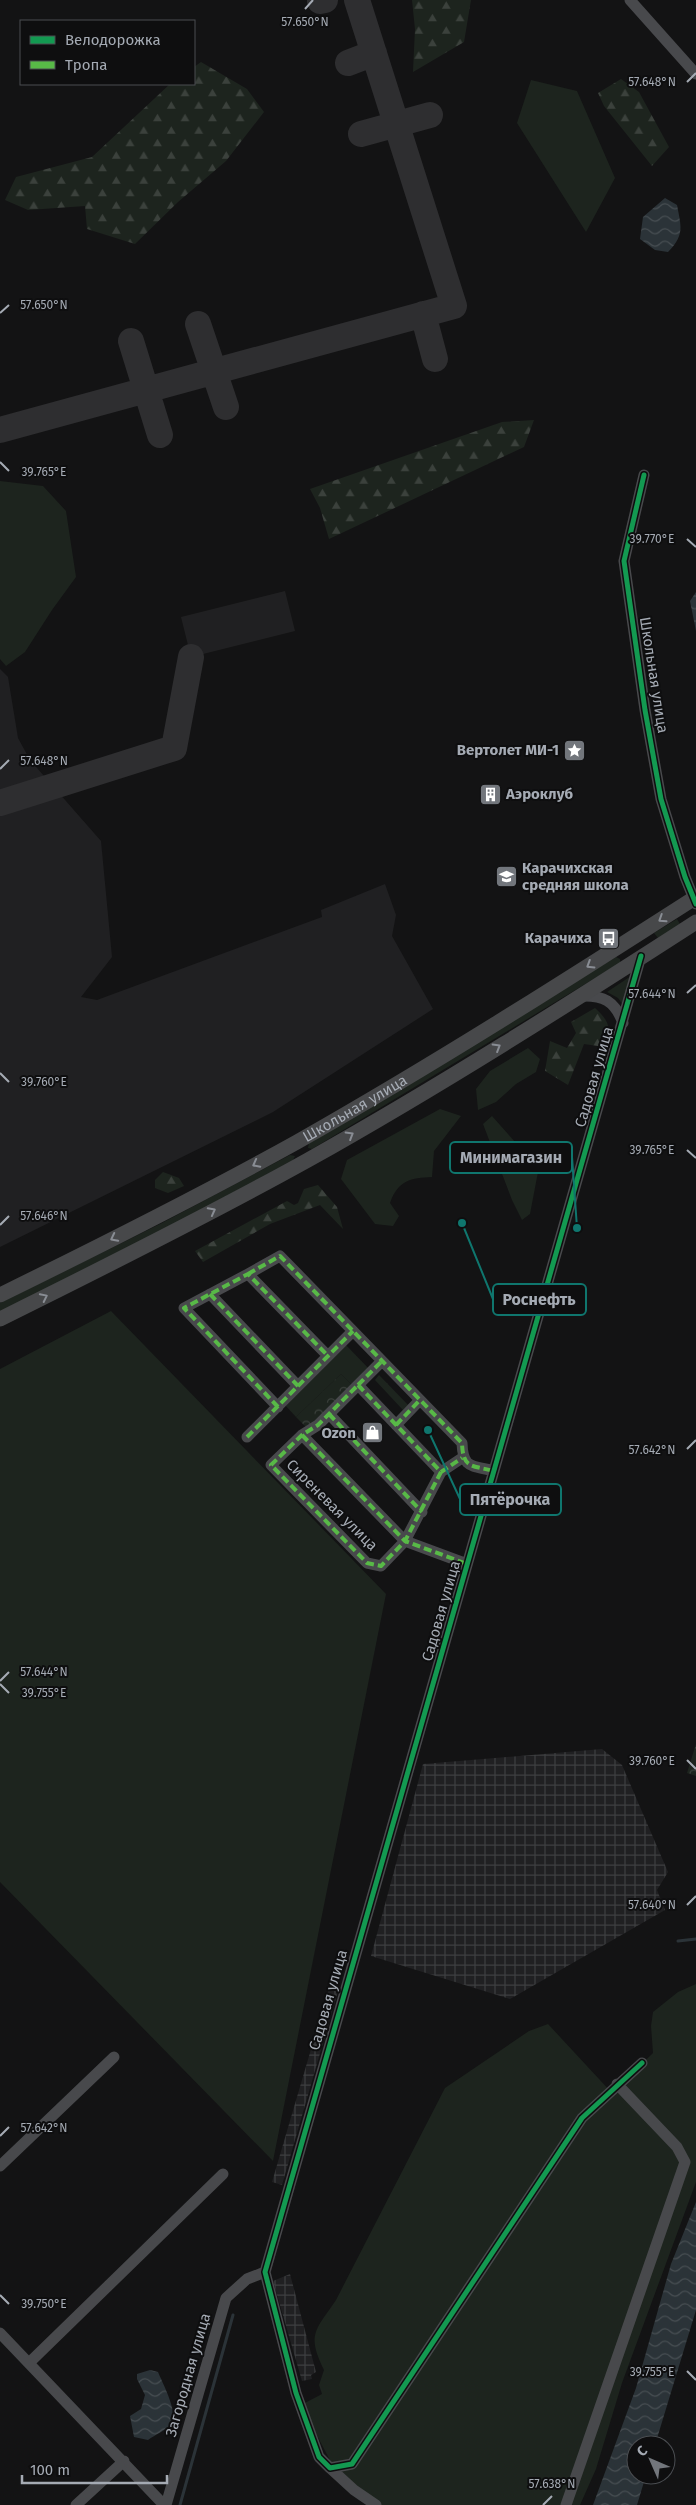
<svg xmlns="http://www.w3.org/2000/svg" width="696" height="2505" viewBox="0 0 696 2505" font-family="'Fira Sans',sans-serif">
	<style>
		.built { fill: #202022 }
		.industrial { fill: url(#industrial-grid) }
		.green { fill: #1d241e }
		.forest { fill: url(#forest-firs) }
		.park { fill: url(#park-crowns) }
		.water { fill: url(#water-waves) }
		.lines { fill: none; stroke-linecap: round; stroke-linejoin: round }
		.stream { stroke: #2b3338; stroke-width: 3 }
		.taxiway { stroke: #2e2e30; stroke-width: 26 }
		.minor { stroke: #48494c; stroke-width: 11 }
		.secondary { stroke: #47484a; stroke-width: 15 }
		.quiet { stroke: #58b947; stroke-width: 4; stroke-dasharray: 8 4; stroke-linecap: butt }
		.cycleway-casing { stroke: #0e0e0f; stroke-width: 8 }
		.cycleway { stroke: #139951; stroke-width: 5 }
		.oneway { stroke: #898d94 }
		.ticks { fill: none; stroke: #a5abb4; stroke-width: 2 }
		.labels { text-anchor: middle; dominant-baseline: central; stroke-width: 4; stroke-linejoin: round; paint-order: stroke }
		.street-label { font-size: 15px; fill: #a5abb4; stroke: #0e0e0f }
		.poi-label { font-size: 15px; font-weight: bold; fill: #a5abb4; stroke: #0e0e0f; text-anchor: end }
		.ticks-label { font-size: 12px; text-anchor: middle; fill: #a5abb4; stroke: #0e0e0f; stroke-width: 4; stroke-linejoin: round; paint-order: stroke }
		.leader { fill: none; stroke: #0f766e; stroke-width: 2 }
		.callout-dot { fill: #0f766e; stroke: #0e0e0f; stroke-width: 2 }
		.callout { fill: #0e0e0f; stroke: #0f766e; stroke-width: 2 }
		.callout-label { font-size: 16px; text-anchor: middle; font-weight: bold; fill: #a5abb4 }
	</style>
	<defs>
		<pattern id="industrial-grid" width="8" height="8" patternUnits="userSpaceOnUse" patternTransform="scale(1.25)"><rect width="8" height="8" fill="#202022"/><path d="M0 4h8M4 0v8" fill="none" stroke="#3d3e40"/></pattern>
		<pattern id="forest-firs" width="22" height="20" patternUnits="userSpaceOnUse" patternTransform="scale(1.25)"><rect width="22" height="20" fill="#1d241e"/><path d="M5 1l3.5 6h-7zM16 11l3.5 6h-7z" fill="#3b413c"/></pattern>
		<pattern id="park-crowns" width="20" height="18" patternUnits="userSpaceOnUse" patternTransform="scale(1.25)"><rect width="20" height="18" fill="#1d241e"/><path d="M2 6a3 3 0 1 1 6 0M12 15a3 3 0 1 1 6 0" fill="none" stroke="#3b413c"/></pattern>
		<pattern id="water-waves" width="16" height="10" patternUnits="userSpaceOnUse" patternTransform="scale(1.25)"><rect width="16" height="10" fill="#2b3338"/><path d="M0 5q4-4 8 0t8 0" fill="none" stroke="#474e52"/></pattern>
	</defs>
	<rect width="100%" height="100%" fill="#131314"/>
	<path class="built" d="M285 591 295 631 191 657 181 617Z
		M0 669 8 677 18 738 30 760 101 841 112 957 81 997 97 1000 322 917 321 910 385 884 396 915 392 936 433 1009 273 1112 0 1247Z"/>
	<path class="industrial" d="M602 1749 622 1765 668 1872 657 1890 665 1910 510 1999 371 1956 423 1764Z
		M329 1988 338 1991 282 2185 272 2182Z
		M290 2274 316 2372 311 2375 312 2379 302 2381 273 2281Z"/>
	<path class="green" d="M531 80 577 91 615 178 586 232 517 123Z
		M0 481 43 486 66 511 76 577 52 610 25 652 6 666 0 659Z
		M677 919 680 924 658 938 654 933Z
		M616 957 620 959V963L312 1149 308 1148 309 1142Z
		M631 976 623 1005 618 998 607 992Z
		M528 1048 540 1059 536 1072 516 1084 496 1102 478 1110 476 1089 490 1071Z
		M440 1109 461 1116 434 1151 432 1177C411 1178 398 1180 390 1203L399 1216 393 1226 375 1224 341 1179 347 1160Z
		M492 1116 515 1142 532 1145 538 1172 530 1214 522 1220 512 1200 483 1124Z
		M290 1155 295 1156 293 1160 164 1230 0 1312V1303L160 1224Z
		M111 1311 386 1594 273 2161 0 1882V1369Z
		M346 1345 372 1372 355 1388 341 1374 296 1417 284 1404Z
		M696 1984V2182L622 2383 596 2469 580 2505H369L333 2466 301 2405 322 2394 319 2385 324 2370C306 2334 316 2330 336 2300L445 2088 529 2031 548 2024 612 2093 653 2053 651 2026 653 2012 678 1992Z"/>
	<path class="forest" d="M412 0H471L464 42 413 72 415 29Z
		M201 62 247 89 264 112 226 161 178 202 135 244 87 229 85 206 28 210 5 200 16 177 92 157 170 84H194V67Z
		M621 79 639 92 669 147 652 166 604 106 598 93Z
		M534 420 524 447 329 539 320 508 310 489 502 422Z
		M595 1008C610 1022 611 1027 605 1047L584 1044 568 1085 545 1071 550 1041 567 1048 576 1033 571 1022Z
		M163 1172 179 1178 184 1186 168 1193 155 1188V1180Z
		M318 1185 337 1207 343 1229 320 1205 270 1224 203 1262 195 1251 287 1201 294 1205 298 1203 304 1189Z
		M379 1375 408 1405 403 1410 375 1380Z"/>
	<path class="park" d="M341 1374 352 1385 307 1428 296 1417Z
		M696 1744V1776L687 1773Z"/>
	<path class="water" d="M665 198 677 205C681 226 685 235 668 252L655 250 640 239 643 217Z
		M696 592V631L690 601Z
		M696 2202V2310L655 2445H636V2475H646L637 2505H593L636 2388 671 2264Z
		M150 2370 158 2372C163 2384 179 2414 171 2424 166 2430 155 2435 148 2440L134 2437 130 2416 141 2409 145 2395 137 2379V2374Z"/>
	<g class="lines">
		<path class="stream" d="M678 1941 696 1939
			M180 2505 233 2315"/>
		<path class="taxiway" d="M320 1 325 0
			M348 63 374 53
			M361 134 430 115
			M423 314 435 359
			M198 324 226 407
			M131 341 160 435
			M0 430 454 306 357 0
			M0 803 174 748 191 657"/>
		<path class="minor" d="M630 0 696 74
			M644 475 624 561 645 710 661 799 685 877 696 904
			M641 956 265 2272 296 2393 319 2457 330 2468 352 2464 582 2118 642 2063
			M581 996C603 995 615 1001 623 1023
			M248 1274 280 1256 462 1443C463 1469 471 1465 494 1471
			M210 1294 298 1386
			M358 1385 441 1472 405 1541 381 1566 367 1563 271 1465 302 1435 318 1425Z
			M358 1385 382 1361
			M278 1407 184 1308 248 1274 328 1356
			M329 1414 422 1512
			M396 1425 420 1400
			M302 1435 405 1541 467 1564
			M247 1437 353 1331
			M441 1472 462 1458
			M0 2166 114 2057
			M0 2333 164 2505
			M29 2363 223 2174
			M330 2468 354 2490 376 2505
			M76 2505 124 2461
			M166 2505 226 2298 247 2279 265 2272
			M566 2505 685 2162 677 2147 617 2084"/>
		<g class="secondary">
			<path id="s1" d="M0 1295C100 1246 200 1196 297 1142 433 1065 565 981 696 897"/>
			<path d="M0 1319C103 1268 207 1216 308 1160 440 1086 569 1004 696 922"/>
		</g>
		<path class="quiet" d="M248 1274 280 1256 462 1443C463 1469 471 1465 494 1471
			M210 1294 298 1386
			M358 1385 441 1472 405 1541 381 1566 367 1563 271 1465 302 1435 318 1425Z
			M358 1385 382 1361
			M278 1407 184 1308 248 1274 328 1356
			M329 1414 422 1512
			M396 1425 420 1400
			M302 1435 405 1541 467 1564
			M247 1437 353 1331
			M441 1472 462 1458"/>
		<defs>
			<path id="cycleway" d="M644 475 624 561 645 710 661 799 685 877 696 904
				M641 956 265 2272 296 2393 319 2457 330 2468 352 2464 582 2118 642 2063"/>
		</defs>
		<use href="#cycleway" class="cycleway-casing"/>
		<use href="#cycleway" class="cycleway"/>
	</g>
	<defs><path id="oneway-chevron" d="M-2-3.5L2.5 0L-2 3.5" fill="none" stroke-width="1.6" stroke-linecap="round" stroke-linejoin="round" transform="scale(1.25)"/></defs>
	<g class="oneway">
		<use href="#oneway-chevron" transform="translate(662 919) rotate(147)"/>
		<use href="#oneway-chevron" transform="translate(590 965) rotate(148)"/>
		<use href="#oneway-chevron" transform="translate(497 1047) rotate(-31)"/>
		<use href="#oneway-chevron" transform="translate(350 1135) rotate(-31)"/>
		<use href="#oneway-chevron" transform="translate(256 1164) rotate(152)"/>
		<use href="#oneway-chevron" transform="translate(212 1211) rotate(-28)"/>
		<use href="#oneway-chevron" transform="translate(114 1238) rotate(153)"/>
		<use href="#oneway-chevron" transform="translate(44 1297) rotate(-26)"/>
	</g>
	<path class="ticks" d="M305 9 313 0M687 82 696 73M0 313 9 305M0 462 9 471M687 539 696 547M0 769 9 760M687 993 696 985M0 1073 9 1082M687 1150 696 1158M0 1225 9 1216M687 1449 696 1440M0 1681 9 1672M0 1684 9 1693M687 1760 696 1769M687 1905 696 1896M0 2136 9 2127M0 2295 9 2304M687 2371 696 2380M543 2505 552 2496"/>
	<defs>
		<symbol id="sight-square" viewBox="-11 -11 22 22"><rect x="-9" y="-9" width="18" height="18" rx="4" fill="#72767c" stroke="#0e0e0f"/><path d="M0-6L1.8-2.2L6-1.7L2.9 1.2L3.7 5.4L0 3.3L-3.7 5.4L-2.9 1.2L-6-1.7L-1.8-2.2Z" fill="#fff"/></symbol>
		<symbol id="building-square" viewBox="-11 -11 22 22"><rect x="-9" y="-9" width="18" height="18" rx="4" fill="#72767c" stroke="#0e0e0f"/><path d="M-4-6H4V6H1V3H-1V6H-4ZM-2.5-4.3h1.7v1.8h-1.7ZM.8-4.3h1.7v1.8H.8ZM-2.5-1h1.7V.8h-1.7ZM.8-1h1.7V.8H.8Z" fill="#fff"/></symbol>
		<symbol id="school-square" viewBox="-11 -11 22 22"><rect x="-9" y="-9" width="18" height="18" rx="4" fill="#72767c" stroke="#0e0e0f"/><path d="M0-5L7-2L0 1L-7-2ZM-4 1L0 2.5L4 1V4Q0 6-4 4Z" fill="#fff"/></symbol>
		<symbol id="bus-square" viewBox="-11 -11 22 22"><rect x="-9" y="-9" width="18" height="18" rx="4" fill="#72767c" stroke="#0e0e0f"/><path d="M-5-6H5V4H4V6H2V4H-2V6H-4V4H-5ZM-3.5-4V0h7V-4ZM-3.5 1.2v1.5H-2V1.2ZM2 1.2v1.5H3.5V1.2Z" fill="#fff"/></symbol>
		<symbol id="shop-square" viewBox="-11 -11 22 22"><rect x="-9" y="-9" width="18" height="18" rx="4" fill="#72767c" stroke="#0e0e0f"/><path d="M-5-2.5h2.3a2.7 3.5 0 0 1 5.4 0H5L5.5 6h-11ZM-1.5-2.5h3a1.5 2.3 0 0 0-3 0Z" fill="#fff"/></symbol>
	</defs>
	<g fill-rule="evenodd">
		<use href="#sight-square" x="562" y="738" width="25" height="25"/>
		<use href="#building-square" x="478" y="782" width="25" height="25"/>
		<use href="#school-square" x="494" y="864" width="25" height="25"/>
		<use href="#bus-square" x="596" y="926" width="25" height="25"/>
		<use href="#shop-square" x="360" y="1420" width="25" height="25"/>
	</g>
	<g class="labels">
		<g class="street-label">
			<text transform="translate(654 675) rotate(81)">Школьная улица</text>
			<text transform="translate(594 1077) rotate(-74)">Садовая улица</text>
			<text stroke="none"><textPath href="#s1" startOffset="401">Школьная улица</textPath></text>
			<text transform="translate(332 1505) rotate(45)">Сиреневая улица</text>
			<text transform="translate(441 1611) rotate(-74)">Садовая улица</text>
			<text transform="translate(328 2000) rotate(-74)">Садовая улица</text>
			<text transform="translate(188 2375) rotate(-74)">Загородная улица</text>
		</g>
		<g class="poi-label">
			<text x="559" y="750">Вертолет МИ-1</text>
			<text x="506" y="794" text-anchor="start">Аэроклуб</text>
			<text x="522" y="868" text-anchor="start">Карачихская<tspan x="522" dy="17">средняя школа</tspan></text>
			<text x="592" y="938">Карачиха</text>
			<text x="356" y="1433">Ozon</text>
		</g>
	</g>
	<g class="ticks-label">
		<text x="305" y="26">57.650°N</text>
		<text x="652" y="86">57.648°N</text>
		<text x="44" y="309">57.650°N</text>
		<text x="44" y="476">39.765°E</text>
		<text x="652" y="543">39.770°E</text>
		<text x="44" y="765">57.648°N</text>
		<text x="652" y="998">57.644°N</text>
		<text x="44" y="1086">39.760°E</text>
		<text x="652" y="1154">39.765°E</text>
		<text x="44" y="1220">57.646°N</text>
		<text x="652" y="1454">57.642°N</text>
		<text x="44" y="1676">57.644°N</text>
		<text x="44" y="1697">39.755°E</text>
		<text x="652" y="1765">39.760°E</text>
		<text x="652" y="1909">57.640°N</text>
		<text x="44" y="2132">57.642°N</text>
		<text x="44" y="2308">39.750°E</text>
		<text x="652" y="2376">39.755°E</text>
		<text x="552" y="2488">57.638°N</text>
	</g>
	<path class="leader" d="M577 1228L572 1157M462 1223L493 1299M428 1430L460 1499"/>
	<g class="callout-dot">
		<circle cx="577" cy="1228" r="5"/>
		<circle cx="462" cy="1223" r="5"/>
		<circle cx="428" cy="1430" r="5"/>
	</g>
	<g class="callout">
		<rect x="450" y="1142" width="122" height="31" rx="5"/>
		<rect x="493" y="1284" width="93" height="31" rx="5"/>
		<rect x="460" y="1484" width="101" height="31" rx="5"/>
	</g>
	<g class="callout-label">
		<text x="511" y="1163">Минимагазин</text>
		<text x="539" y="1305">Роснефть</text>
		<text x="510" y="1505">Пятёрочка</text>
	</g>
	<rect x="20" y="20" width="175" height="65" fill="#0e0e0f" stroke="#4a4d51"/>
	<rect x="30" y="36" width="25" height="8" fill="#139951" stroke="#4a4d51"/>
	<text x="65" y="45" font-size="15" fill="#a5abb4">Велодорожка</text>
	<rect x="30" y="61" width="25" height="8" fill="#58b947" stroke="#4a4d51"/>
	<text x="65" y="70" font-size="15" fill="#a5abb4">Тропа</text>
	<g transform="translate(651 2460) rotate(315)"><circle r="24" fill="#0e0e0f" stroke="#4a4d51"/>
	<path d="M0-4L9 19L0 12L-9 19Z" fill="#72767c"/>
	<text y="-8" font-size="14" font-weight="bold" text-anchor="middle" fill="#a5abb4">С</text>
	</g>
	<path d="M22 2475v8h145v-8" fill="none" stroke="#a5abb4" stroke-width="2.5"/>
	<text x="30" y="2475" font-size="15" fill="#a5abb4" stroke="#0e0e0f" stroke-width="4" paint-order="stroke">100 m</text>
</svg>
